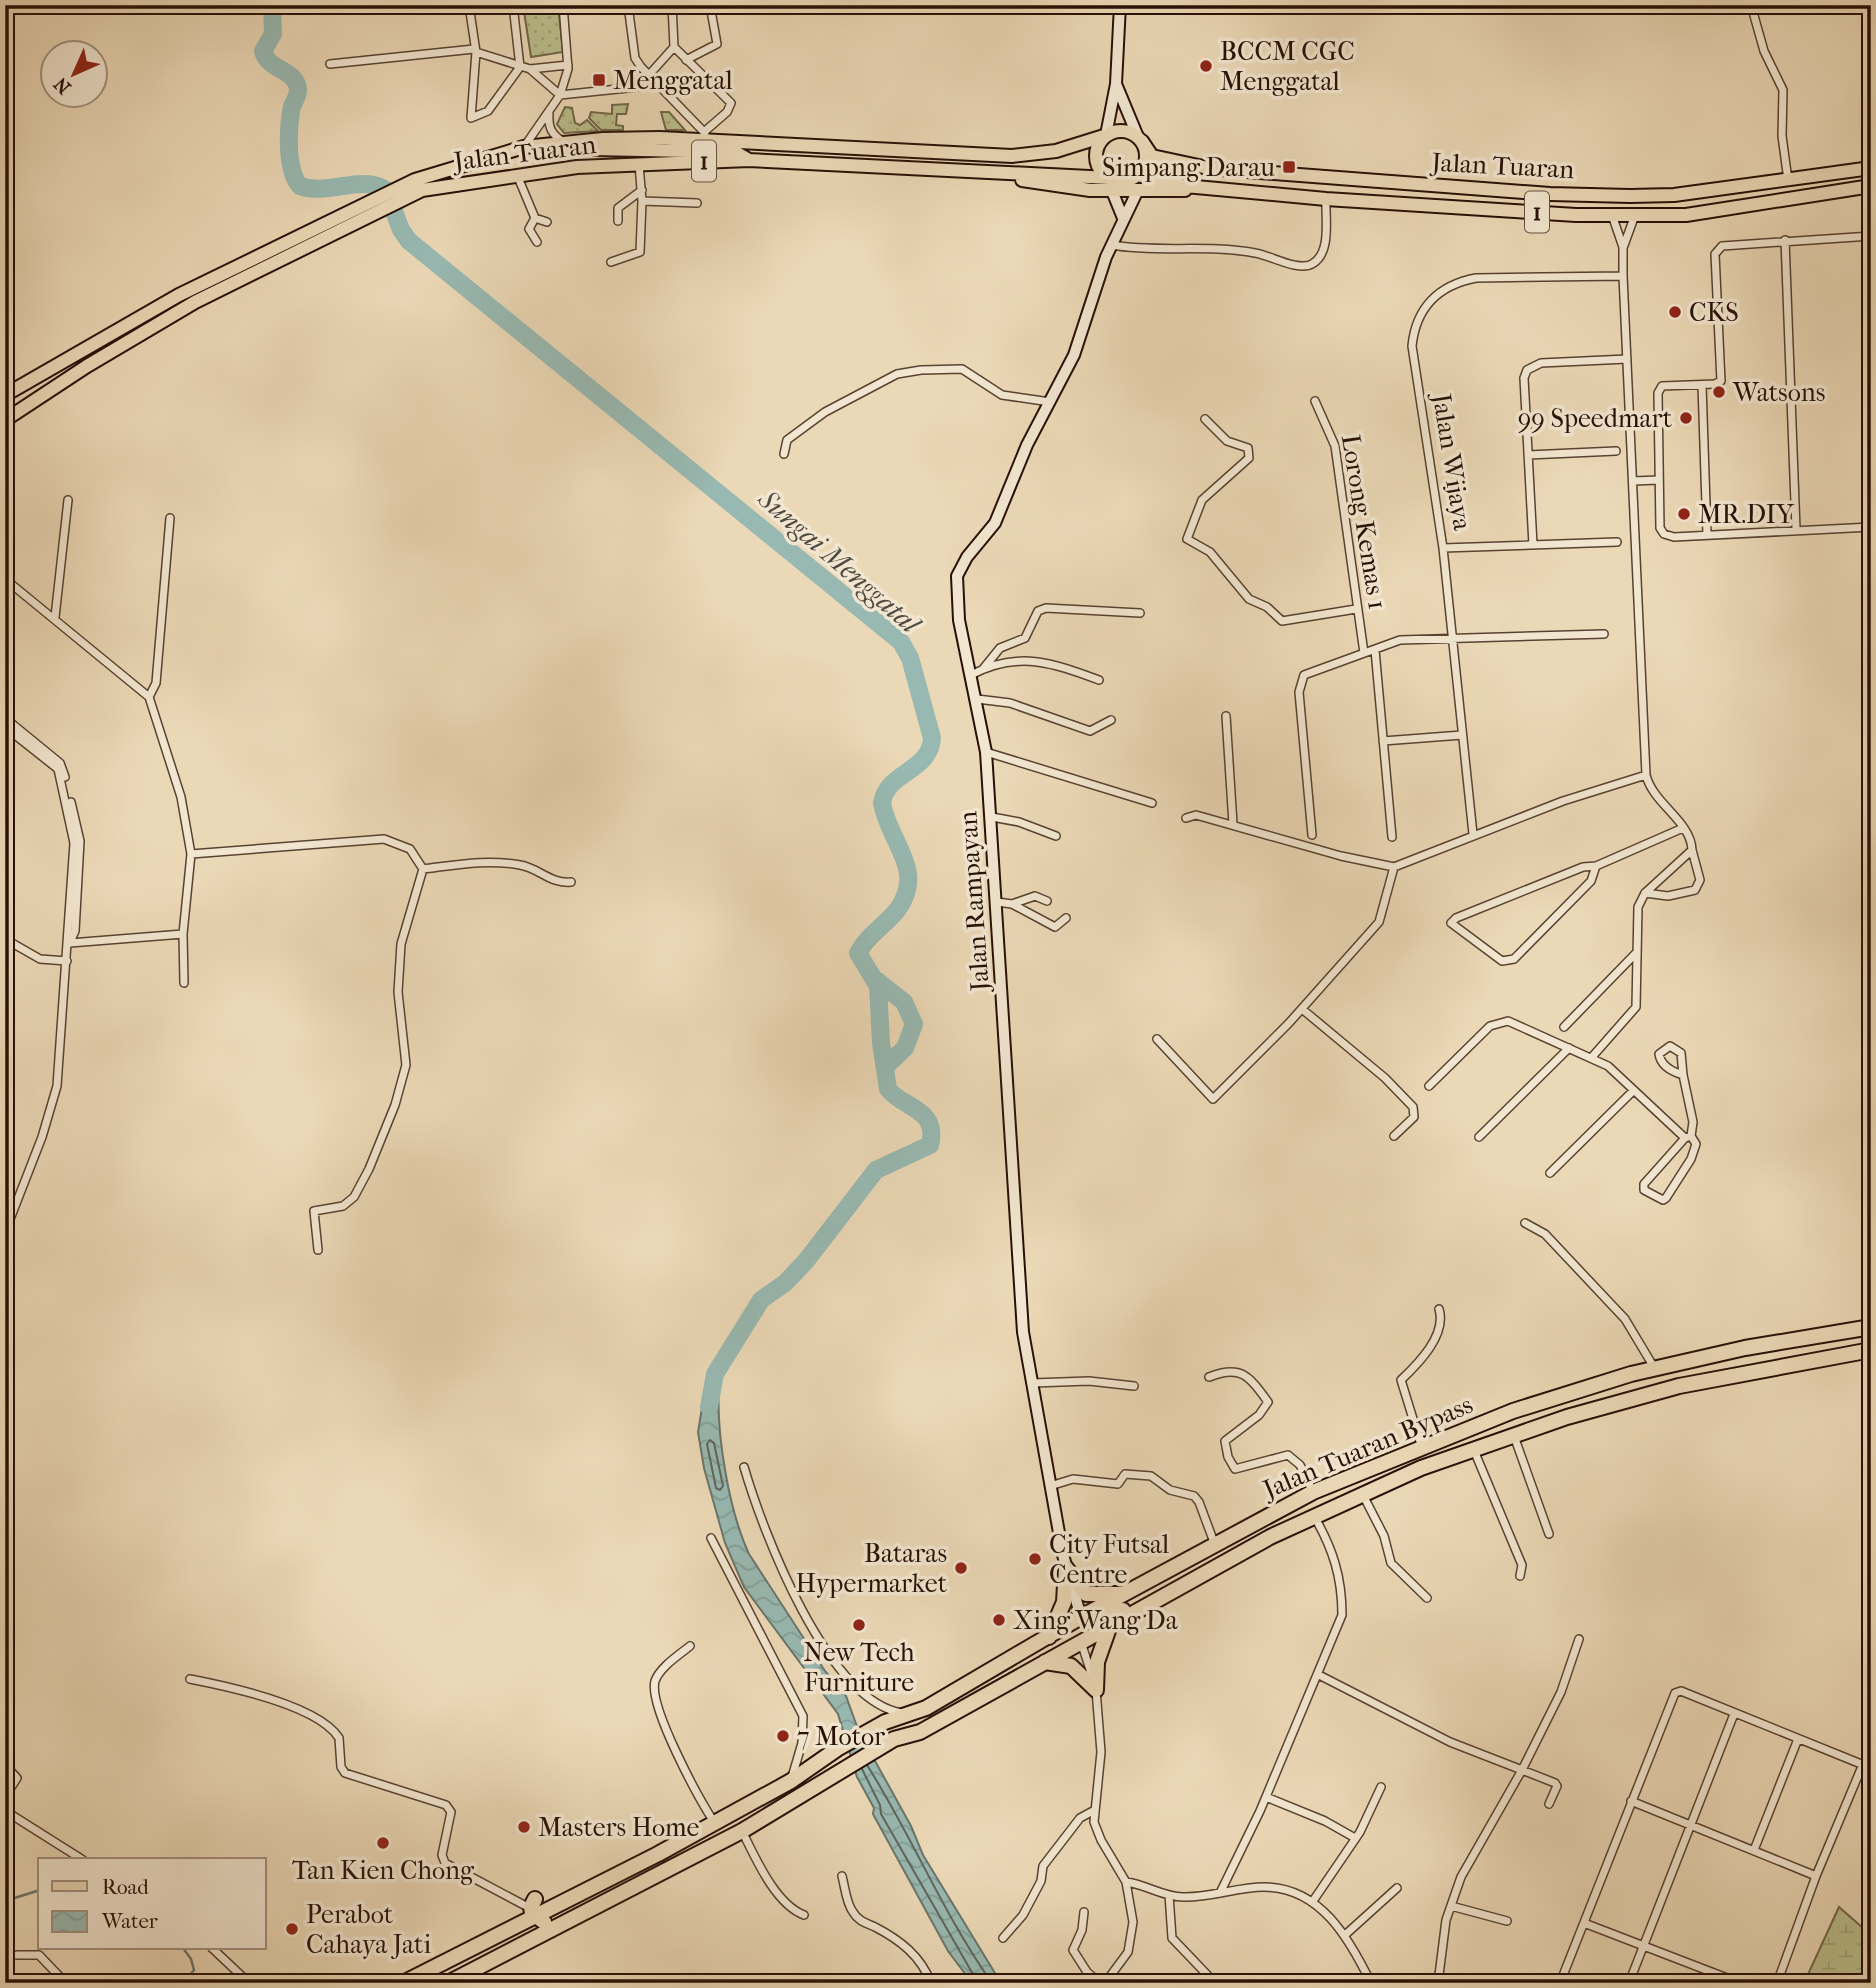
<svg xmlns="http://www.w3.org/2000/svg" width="1876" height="1988" viewBox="0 0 1876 1988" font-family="'IM FELL French Canon',serif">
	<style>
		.grass { fill: url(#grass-dots); stroke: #706748; stroke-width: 2 }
		.wetland { fill: url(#wetland-marsh); stroke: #706748; stroke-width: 2 }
		.water { fill: url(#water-waves); stroke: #6b756c; stroke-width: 2 }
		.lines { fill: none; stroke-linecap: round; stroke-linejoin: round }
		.shore { stroke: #60645b; stroke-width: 2 }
		.stream { stroke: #6b756c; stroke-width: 2.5 }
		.river { stroke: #98b9b2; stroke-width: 18 }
		.street-casing { stroke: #584230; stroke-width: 10 }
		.secondary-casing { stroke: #271004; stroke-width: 14 }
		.primary-casing { stroke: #271004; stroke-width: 16 }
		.highway-casing { stroke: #271004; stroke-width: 18 }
		.street { stroke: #f2e6d0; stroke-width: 7 }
		.secondary { stroke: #f2e6d0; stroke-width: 10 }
		.primary { stroke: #ebd8b6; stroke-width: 12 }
		.highway { stroke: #ebd8b6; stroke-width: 14 }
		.poi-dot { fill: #8f2418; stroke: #f2e6d0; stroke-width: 2.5 }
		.labels { text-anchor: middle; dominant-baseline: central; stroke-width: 7; stroke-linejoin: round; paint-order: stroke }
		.shield { fill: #f2e6d0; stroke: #645041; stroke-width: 2 }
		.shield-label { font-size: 24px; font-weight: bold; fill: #271004 }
		.poi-label { font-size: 26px; fill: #271004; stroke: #f2e6d0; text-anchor: start }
		.street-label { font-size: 26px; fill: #271004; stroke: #f2e6d0 }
		.water-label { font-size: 28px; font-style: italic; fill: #4f4b41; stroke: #f2e6d0 }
	</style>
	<defs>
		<pattern id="grass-dots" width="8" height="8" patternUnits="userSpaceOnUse" patternTransform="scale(1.75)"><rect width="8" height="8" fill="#babe8c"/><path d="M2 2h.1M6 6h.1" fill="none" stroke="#a0a277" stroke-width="1.8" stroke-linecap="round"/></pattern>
		<pattern id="wetland-marsh" width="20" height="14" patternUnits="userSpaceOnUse" patternTransform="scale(1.75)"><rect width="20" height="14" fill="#babe8c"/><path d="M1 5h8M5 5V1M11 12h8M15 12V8" fill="none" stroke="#a0a277"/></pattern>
		<pattern id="water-waves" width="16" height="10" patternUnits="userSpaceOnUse" patternTransform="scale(1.75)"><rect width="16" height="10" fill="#98b9b2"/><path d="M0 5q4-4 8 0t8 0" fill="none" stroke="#839e97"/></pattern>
	</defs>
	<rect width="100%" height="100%" fill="#ebd8b6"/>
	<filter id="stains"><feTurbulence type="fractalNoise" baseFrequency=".00286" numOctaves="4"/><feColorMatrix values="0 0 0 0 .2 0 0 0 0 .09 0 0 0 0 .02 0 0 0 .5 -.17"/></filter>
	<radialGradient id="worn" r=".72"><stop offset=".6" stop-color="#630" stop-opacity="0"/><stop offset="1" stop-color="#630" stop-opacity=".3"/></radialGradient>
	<path class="grass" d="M523 5H558L563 52 531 57Z
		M628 104 626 114H617L616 125 623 126V130H601L589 118 591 112 612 114V105Z
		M565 107 572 108 575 123 580 125 587 120 598 131 564 133 557 124Z
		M661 112H669L685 130H666Z"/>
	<path class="wetland" d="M1839 1907 1871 1935V1983H1804Z"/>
	<path class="water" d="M706 1384 719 1387C716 1434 729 1511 749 1554L825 1671 846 1696 859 1732 911 1826 923 1855 1001 1983H972L948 1951 873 1814 874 1808 857 1777 838 1714 744 1587 725 1543 704 1468 698 1432Z"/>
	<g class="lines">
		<path class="shore" d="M710 1440 714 1443 723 1486 720 1490 716 1488 707 1444Z
			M867 1765C912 1836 943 1914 992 1983
			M862 1769 880 1805 881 1814 978 1983"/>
		<path class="stream" d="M5 1901 40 1890
			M183 1948 191 1959 194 1970 183 1983
			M125 1976 135 1983
			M108 1983 118 1976"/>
		<path class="river" d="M272 5 273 34 263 51C268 71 297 69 298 90 298 98 292 103 291 111 288 130 286 171 300 186 327 196 362 174 386 190L401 230 409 241 901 642 910 658 932 738C930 772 887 771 882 803 889 843 926 869 898 909 886 925 867 935 858 953L878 986 881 1043 888 1089C902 1108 939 1108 930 1145L876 1170 806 1261 785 1283 761 1300 715 1374 709 1407
			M876 980 904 1002 914 1024 905 1048 885 1067"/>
		<defs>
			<path id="street" d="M469 5 476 52 471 118 488 111 520 67 513 5
				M628 5 635 58 641 67 704 132 706 139
				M672 5 674 47 731 103 727 112 704 132
				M1751 5 1764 51 1783 90 1782 136 1788 180
				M476 52 530 69 568 65
				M686 60 717 44 710 5
				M330 64 474 49
				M530 69 560 95 657 85
				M648 76 674 47
				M549 114C548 128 552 135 564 142
				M524 147 560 95 568 69 563 5
				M517 175 535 218 529 229 537 242
				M642 201 697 203
				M1612 215 1623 247
				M535 218 547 222
				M618 221V208L642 190
				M1871 236 1722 246 1715 254 1721 381 1715 384 1662 386 1658 393 1660 528 1664 534 1674 537 1871 527
				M1785 240 1796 529
				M1111 245C1159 253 1207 244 1255 253 1270 255 1298 272 1312 264 1332 253 1325 218 1326 199
				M611 262 640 252 642 201 639 164
				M1702 385 1707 535
				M1315 401 1335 446 1364 653
				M1205 419 1227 441 1248 448 1249 458 1202 500 1187 539 1210 552 1249 599 1267 607 1282 621 1356 609
				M784 454 787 440 825 412 897 374 921 370 962 369 1002 395 1050 402
				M1528 455 1616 451
				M1633 481 1659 480
				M1533 545 1524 378 1527 370 1541 363 1627 359
				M1443 548 1617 542
				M5 579 149 697 181 797 191 854 183 934 184 983
				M55 617 68 500
				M1375 650 1392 837
				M983 669 1000 648 1025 638 1038 611 1046 608 1140 613
				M971 675C1018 650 1053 663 1099 680
				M149 697 156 683 170 518
				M977 699 1010 703 1090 731 1111 720
				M1226 716 1233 824
				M5 718 60 763 65 777
				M5 727 58 769 74 843 57 1086 42 1137 5 1232
				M1383 741 1462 735
				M986 752 1152 803
				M992 817 1019 822 1056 836
				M1186 818 1196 815 1341 856 1394 867 1563 801 1646 775
				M1473 834 1443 548 1412 346C1416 307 1439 285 1476 278L1623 276
				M1312 835 1299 692 1304 675 1400 640 1604 634
				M191 854 384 839 410 849 423 869 401 944 398 992 406 1065 395 1105 369 1169 354 1197 343 1206 314 1211 318 1250
				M1596 866 1591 881 1514 959 1502 961 1451 923 1456 918 1583 867 1596 866 1683 828
				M423 869C456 865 487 859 520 865 539 868 550 884 571 882
				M1645 893 1668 896 1695 890 1700 880 1692 850
				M997 902 1012 904 1055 927 1066 918
				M1012 904 1035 896 1047 901
				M5 939 40 959 67 961
				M70 942 75 931 80 841 71 802
				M70 943 183 934
				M1302 1009 1385 1078 1413 1107 1414 1117 1394 1136
				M1564 1027 1637 952
				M1157 1039 1213 1099 1289 1023 1379 922 1394 867
				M1670 1046 1681 1053 1683 1075C1673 1072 1661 1067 1659 1054Z
				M1592 1057 1636 1007 1638 907 1645 893 1692 850C1691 821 1653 804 1646 775L1623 276V248L1635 215
				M1683 1075 1693 1122 1691 1136 1685 1138 1644 1184V1190L1663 1200 1666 1198 1691 1159 1696 1144 1691 1136
				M1429 1086 1490 1026 1508 1021 1608 1066 1685 1138
				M1479 1137 1569 1048
				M1550 1173 1633 1091
				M1525 1223 1545 1234 1625 1319 1655 1369
				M1209 1377C1241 1364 1249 1376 1268 1402L1259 1415 1225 1441 1228 1457 1235 1469 1288 1455 1300 1465 1313 1492
				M1033 1383 1089 1381 1134 1386
				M1514 1436 1549 1534
				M1422 1448 1401 1380C1418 1364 1447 1335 1439 1309
				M1473 1448 1522 1565 1520 1576
				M744 1467C763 1532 827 1701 902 1713
				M1050 1486 1073 1479 1118 1484 1125 1474 1151 1476 1170 1490 1194 1496 1199 1502 1215 1545
				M1363 1495 1384 1536 1391 1563 1427 1598
				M711 1538 803 1716 802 1743 792 1777
				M1081 1642 1093 1679
				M690 1646C679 1655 660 1667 655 1681 648 1706 699 1799 714 1822
				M1319 1675 1450 1742 1522 1770 1561 1692 1579 1639
				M190 1679C226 1686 318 1705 339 1738L341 1767 345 1773 446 1805 451 1812 442 1855 445 1863 524 1905
				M1096 1690 1101 1752 1094 1822 1101 1840 1126 1882 1133 1922 1128 1952 1105 1983
				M5 1765 17 1778 8 1792 7 1812 83 1860
				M1266 1797 1325 1821 1355 1838
				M1631 1801 1816 1876
				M742 1831C755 1857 775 1904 804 1915
				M1754 1850 1798 1739
				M842 1876C845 1887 846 1903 853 1912 858 1921 866 1923 875 1927 900 1940 921 1956 931 1983
				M1871 1879V1889
				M1126 1882C1145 1884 1163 1897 1183 1897 1210 1898 1237 1887 1264 1887 1320 1887 1349 1938 1371 1983
				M1220 1893 1260 1811 1342 1615C1342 1577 1333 1549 1314 1516
				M1169 1895 1172 1938 1215 1983
				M1313 1901 1360 1832 1381 1787
				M1451 1906 1507 1921
				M1084 1912 1082 1930 1073 1950 1087 1972 1100 1983
				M1584 1923 1740 1983
				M1345 1935 1397 1888
				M1003 1938 1023 1915 1041 1881 1043 1866 1080 1818 1093 1811
				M212 1948 249 1983
				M17 1955H39L59 1976 58 1983
				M1438 1983 1446 1920 1461 1877 1522 1770 1555 1783 1557 1786 1549 1804
				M1560 1983 1675 1693 1681 1691 1871 1768
				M1629 1983 1734 1714
				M1777 1983 1816 1876 1863 1764"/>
			<path id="secondary" d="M1116 84 1138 137
				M1106 135 1116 84 1120 5
				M1112 191 1123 218
				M1081 1617 1063 1555 1023 1332 986 752 959 620 957 576 967 557 995 523 1027 445 1074 355 1106 257 1137 192"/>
			<path id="primary" d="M1096 156a25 25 0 1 1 50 0a25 25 0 1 1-50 0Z
				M1142 141 1152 156 1208 168 1550 194 1630 196 1674 195 1871 168
				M577 144 594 149 735 152 749 160
				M1137 175 1185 186 1326 199 1576 215H1686L1871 186
				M1022 180 1090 190H1185
				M5 395 179 295 415 180 524 147 603 139 660 138 1012 156 1056 151 1104 136
				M5 420 87 366 195 302 422 190 577 167 749 160 1109 178"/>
			<path id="highway" d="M1066 1568 1086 1594H1121
				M1081 1617 1102 1620 1123 1610
				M1049 1637 1064 1602 1066 1568
				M1045 1662 1071 1666 1096 1690
				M1096 1690 1097 1662 1109 1628
				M535 1899 531 1907 532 1913 544 1922
				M403 1983 658 1854 791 1781 837 1749 885 1722 926 1708 1081 1617 1313 1492 1513 1411 1631 1374 1745 1348 1871 1327
				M448 1983 742 1831 894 1739 920 1732 1270 1537 1421 1468 1567 1417 1679 1386 1871 1350"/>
		</defs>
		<use href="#street" class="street-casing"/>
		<use href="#secondary" class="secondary-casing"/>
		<use href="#primary" class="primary-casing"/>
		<use href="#highway" class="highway-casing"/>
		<use href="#street" class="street"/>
		<use href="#secondary" class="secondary"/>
		<use href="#primary" class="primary"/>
		<use href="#highway" class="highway"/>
	</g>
	<g class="poi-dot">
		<circle cx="1206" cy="66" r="7"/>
		<rect x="592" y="73" width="14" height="14" rx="3.5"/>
		<rect x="1282" y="160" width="14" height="14" rx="3.5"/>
		<circle cx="1675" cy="312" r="7"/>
		<circle cx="1719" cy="392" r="7"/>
		<circle cx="1686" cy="418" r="7"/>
		<circle cx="1684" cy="514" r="7"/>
		<circle cx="1035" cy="1559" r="7"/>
		<circle cx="961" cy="1568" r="7"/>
		<circle cx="999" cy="1620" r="7"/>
		<circle cx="859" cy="1625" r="7"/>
		<circle cx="783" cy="1736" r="7"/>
		<circle cx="524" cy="1827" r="7"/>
		<circle cx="383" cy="1843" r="7"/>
		<circle cx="292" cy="1929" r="7"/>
	</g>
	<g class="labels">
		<g class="shield">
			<rect x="692" y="140.5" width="24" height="41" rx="5"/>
			<rect x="1525" y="191.5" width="24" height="41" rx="5"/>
		</g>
		<g class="shield-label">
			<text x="704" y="161">1</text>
			<text x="1537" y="212">1</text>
		</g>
		<g class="poi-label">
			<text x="1220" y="51">BCCM CGC<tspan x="1220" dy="30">Menggatal</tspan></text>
			<text x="613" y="80">Menggatal</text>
			<text x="1275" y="167" text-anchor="end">Simpang Darau</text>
			<text x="1689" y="312">CKS</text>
			<text x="1733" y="392">Watsons</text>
			<text x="1672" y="418" text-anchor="end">99 Speedmart</text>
			<text x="1698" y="514">MR.DIY</text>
			<text x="1049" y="1544">City Futsal<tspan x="1049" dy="30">Centre</tspan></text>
			<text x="947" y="1553" text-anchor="end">Bataras<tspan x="947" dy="30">Hypermarket</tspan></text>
			<text x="1013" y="1620">Xing Wang Da</text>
			<text x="859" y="1652" text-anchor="middle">New Tech<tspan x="859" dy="30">Furniture</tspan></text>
			<text x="797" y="1736">7 Motor</text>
			<text x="538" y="1827">Masters Home</text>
			<text x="383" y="1870" text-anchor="middle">Tan Kien Chong</text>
			<text x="306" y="1914">Perabot<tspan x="306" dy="30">Cahaya Jati</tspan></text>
		</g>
		<g class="street-label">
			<text transform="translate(525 153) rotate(-7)">Jalan Tuaran</text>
			<text transform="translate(1503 166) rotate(3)">Jalan Tuaran</text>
			<text transform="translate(1452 462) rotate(81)">Jalan Wijaya</text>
			<text transform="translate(1364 522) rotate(81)">Lorong Kemas 1</text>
			<text transform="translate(974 901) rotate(-94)">Jalan Rampayan</text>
			<text transform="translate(1368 1447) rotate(-23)">Jalan Tuaran Bypass</text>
		</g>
		<g class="water-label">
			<text transform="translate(839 561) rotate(41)">Sungai Menggatal</text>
		</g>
	</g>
	<rect width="1876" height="1988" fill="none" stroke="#ebd8b6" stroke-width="28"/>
	<rect x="7" y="7" width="1862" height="1974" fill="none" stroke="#271004" stroke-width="3.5"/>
	<rect x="14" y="14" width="1848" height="1960" fill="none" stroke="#271004" stroke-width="2"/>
	<rect x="38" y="1858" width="228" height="91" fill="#f2e6d0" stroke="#a1907e" stroke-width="2"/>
	<rect x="52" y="1881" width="35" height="10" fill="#ebd8b6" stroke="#a1907e" stroke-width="2"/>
	<text x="102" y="1894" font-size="21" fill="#271004">Road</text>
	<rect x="52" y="1911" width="35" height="21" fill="url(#water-waves)" stroke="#a1907e" stroke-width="2"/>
	<text x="102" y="1928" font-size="21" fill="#271004">Water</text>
	<g transform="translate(74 74) rotate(225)"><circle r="33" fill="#f2e6d0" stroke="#a1907e" stroke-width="2"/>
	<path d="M0-5L12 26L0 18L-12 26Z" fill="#8f2418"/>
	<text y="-10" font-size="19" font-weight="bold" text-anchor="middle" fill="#271004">N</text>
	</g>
	<rect width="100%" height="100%" filter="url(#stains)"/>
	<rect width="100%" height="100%" fill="url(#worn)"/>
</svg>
